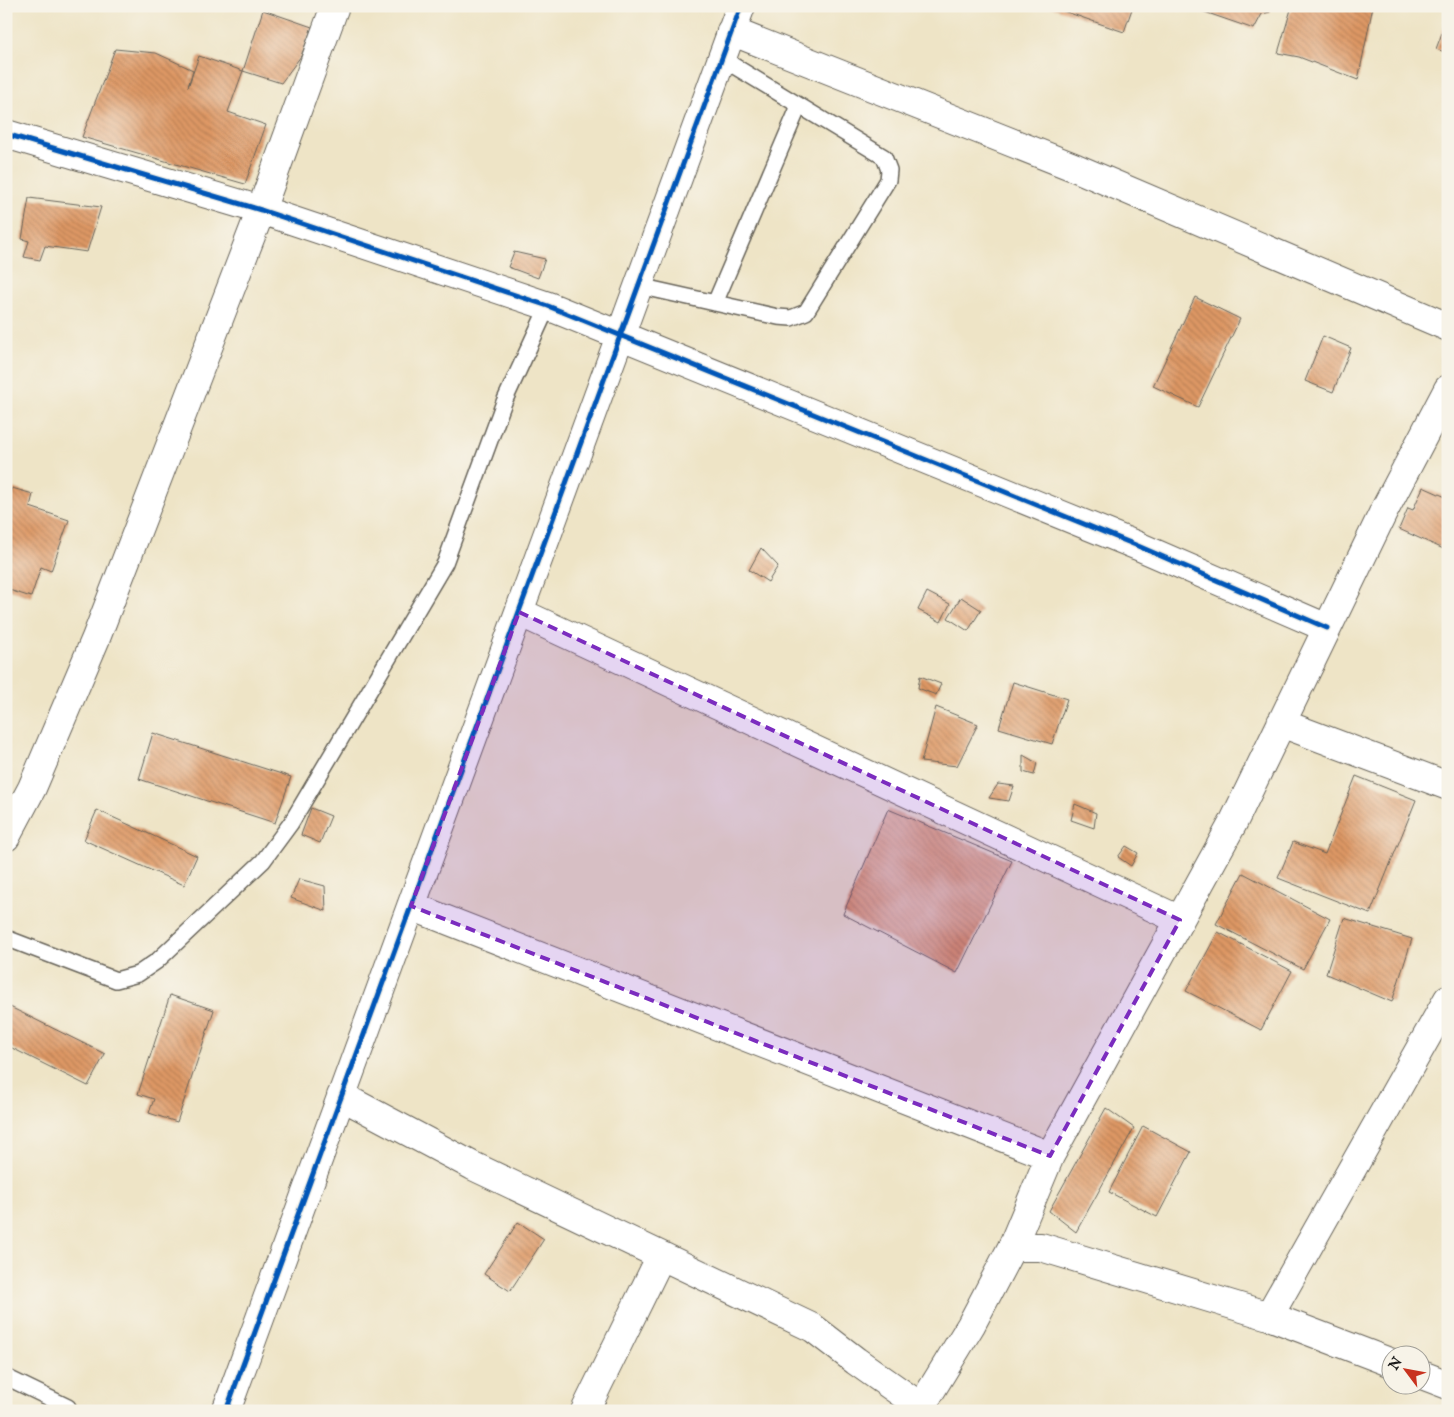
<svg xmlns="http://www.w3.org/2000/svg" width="1454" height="1417" viewBox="0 0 1454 1417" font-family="'IM FELL English',serif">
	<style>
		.building { fill: url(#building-back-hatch) }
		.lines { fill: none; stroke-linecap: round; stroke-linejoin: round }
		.lane-casing { stroke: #666258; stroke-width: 18 }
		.street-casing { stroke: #666258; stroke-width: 30 }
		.lane { stroke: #fff; stroke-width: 15 }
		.street { stroke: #fff; stroke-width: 28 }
		.cycleway-casing { stroke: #f7f3e8; stroke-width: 8 }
		.cycleway { stroke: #0057b8; stroke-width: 5 }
		.marked { fill: #7b2cbf; fill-opacity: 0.2; stroke: #7b2cbf; stroke-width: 4; stroke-dasharray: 10 6; stroke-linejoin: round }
	</style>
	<defs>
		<pattern id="building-back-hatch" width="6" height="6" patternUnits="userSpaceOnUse" patternTransform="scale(1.25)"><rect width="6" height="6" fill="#de9865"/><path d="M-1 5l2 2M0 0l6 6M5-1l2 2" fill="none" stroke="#b37b52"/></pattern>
	</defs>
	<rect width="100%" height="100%" fill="#f7f3e8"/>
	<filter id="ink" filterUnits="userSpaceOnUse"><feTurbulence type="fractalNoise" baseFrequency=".02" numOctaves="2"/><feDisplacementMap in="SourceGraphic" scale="10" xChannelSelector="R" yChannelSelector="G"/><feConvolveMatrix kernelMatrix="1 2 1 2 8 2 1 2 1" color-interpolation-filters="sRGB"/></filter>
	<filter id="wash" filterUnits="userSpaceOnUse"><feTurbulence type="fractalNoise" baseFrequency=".0096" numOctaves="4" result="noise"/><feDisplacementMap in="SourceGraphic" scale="20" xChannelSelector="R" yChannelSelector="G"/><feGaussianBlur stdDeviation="1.12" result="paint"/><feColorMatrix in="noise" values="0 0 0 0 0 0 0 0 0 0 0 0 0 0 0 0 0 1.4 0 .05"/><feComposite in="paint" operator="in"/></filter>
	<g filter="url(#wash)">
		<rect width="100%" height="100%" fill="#eee4c6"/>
		<g id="blocks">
			<path class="building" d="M1049 6H1133L1124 32Z
				M1200 6H1272L1270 12 1262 14 1254 29 1199 10Z
				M1292 6H1373L1358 80 1299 57 1278 53Z
				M263 10 312 27 301 56 281 83 243 71Z
				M1448 17V53L1436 49Z
				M115 49 156 53 193 70 188 87 199 56 243 71 228 112 266 125 245 184 82 137Z
				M29 198 101 207 87 252 45 246 40 260 24 257 29 241 22 239Z
				M514 252 545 259 538 278 508 267Z
				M1195 297 1240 319 1198 407 1153 386Z
				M1323 336 1351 348 1333 392 1305 381Z
				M1423 487 1448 498V551L1399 529 1408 508 1413 510Z
				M12 488 33 494 30 507 69 520 51 571 41 567 31 597 6 589V499Z
				M761 548 778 566 768 582 749 570Z
				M927 592 950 604 941 622 918 610Z
				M961 597 981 610 968 631 948 618Z
				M920 676 941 684 936 695 918 688Z
				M1013 682 1067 699 1052 744 999 728Z
				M936 707 978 724 957 766 921 762Z
				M153 733 291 777 275 823 139 779Z
				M1023 755 1037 763 1034 775 1023 772Z
				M1356 776 1416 800 1370 914 1278 878 1293 842 1325 854Z
				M998 784 1014 786 1009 801 989 798Z
				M1075 804 1096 813 1094 828 1071 820Z
				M311 808 331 816 320 843 301 835Z
				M888 809 1012 861 957 973 843 914Z
				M97 810 197 856 184 885 84 840Z
				M1126 846 1138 853 1131 866 1118 857Z
				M1243 873 1330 919 1303 969 1216 924Z
				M299 879 325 886 326 911 291 898Z
				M1344 918 1412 939 1392 1002 1326 974Z
				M1218 932 1292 971 1261 1030 1186 991Z
				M170 995 214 1010 177 1122 149 1113 154 1099 138 1094Z
				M6 1005 105 1054 88 1086 6 1045Z
				M1106 1108 1134 1128 1076 1232 1049 1211Z
				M1143 1126 1191 1152 1157 1217 1109 1192Z
				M518 1222 544 1239 510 1291 484 1274Z"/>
		</g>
	</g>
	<g filter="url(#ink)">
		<use href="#blocks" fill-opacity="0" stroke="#666258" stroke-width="1"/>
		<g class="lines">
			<defs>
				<path id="lane" d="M639 286 778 317 791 318 806 312 888 180 889 170 884 157 721 58
					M715 303 799 106
					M6 938 116 980 138 974 157 961 263 861 291 823 445 563 504 402 548 306
					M6 1377 68 1407"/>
				<path id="street" d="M731 31 1076 168 1448 327
					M6 134 261 210 548 306 1138 546 1327 628
					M519 612 1180 920
					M1281 723 1448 786
					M6 837 32 788 96 638 261 210 335 6
					M411 906 1050 1156
					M341 1096 473 1166 813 1328 856 1361 921 1407 971 1325 1012 1247H1041L1269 1316 1392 1363
					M1012 1247 1050 1156 1233 823 1384 511 1448 389
					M1269 1316 1448 999
					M1422 1375 1448 1385
					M226 1411 741 6
					M585 1411 661 1256"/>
			</defs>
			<use href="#lane" class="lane-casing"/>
			<use href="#street" class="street-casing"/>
			<use href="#lane" class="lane"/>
			<use href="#street" class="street"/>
			<defs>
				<path id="cycleway" d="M6 134 261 210 548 306 1138 546 1327 628
					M226 1411 741 6"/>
			</defs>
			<use href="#cycleway" class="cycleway-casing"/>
			<use href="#cycleway" class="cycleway"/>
		</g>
	</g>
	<path class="marked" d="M519 612 1180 920 1050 1156 411 906Z"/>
	<rect width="1454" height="1417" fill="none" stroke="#f7f3e8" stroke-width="25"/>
	<g transform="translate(1406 1370) rotate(302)"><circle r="24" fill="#f7f3e8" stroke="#9f9d96"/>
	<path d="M0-4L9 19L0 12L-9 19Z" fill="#c8321e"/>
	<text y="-8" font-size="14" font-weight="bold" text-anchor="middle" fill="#1c1c1c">N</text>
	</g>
</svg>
